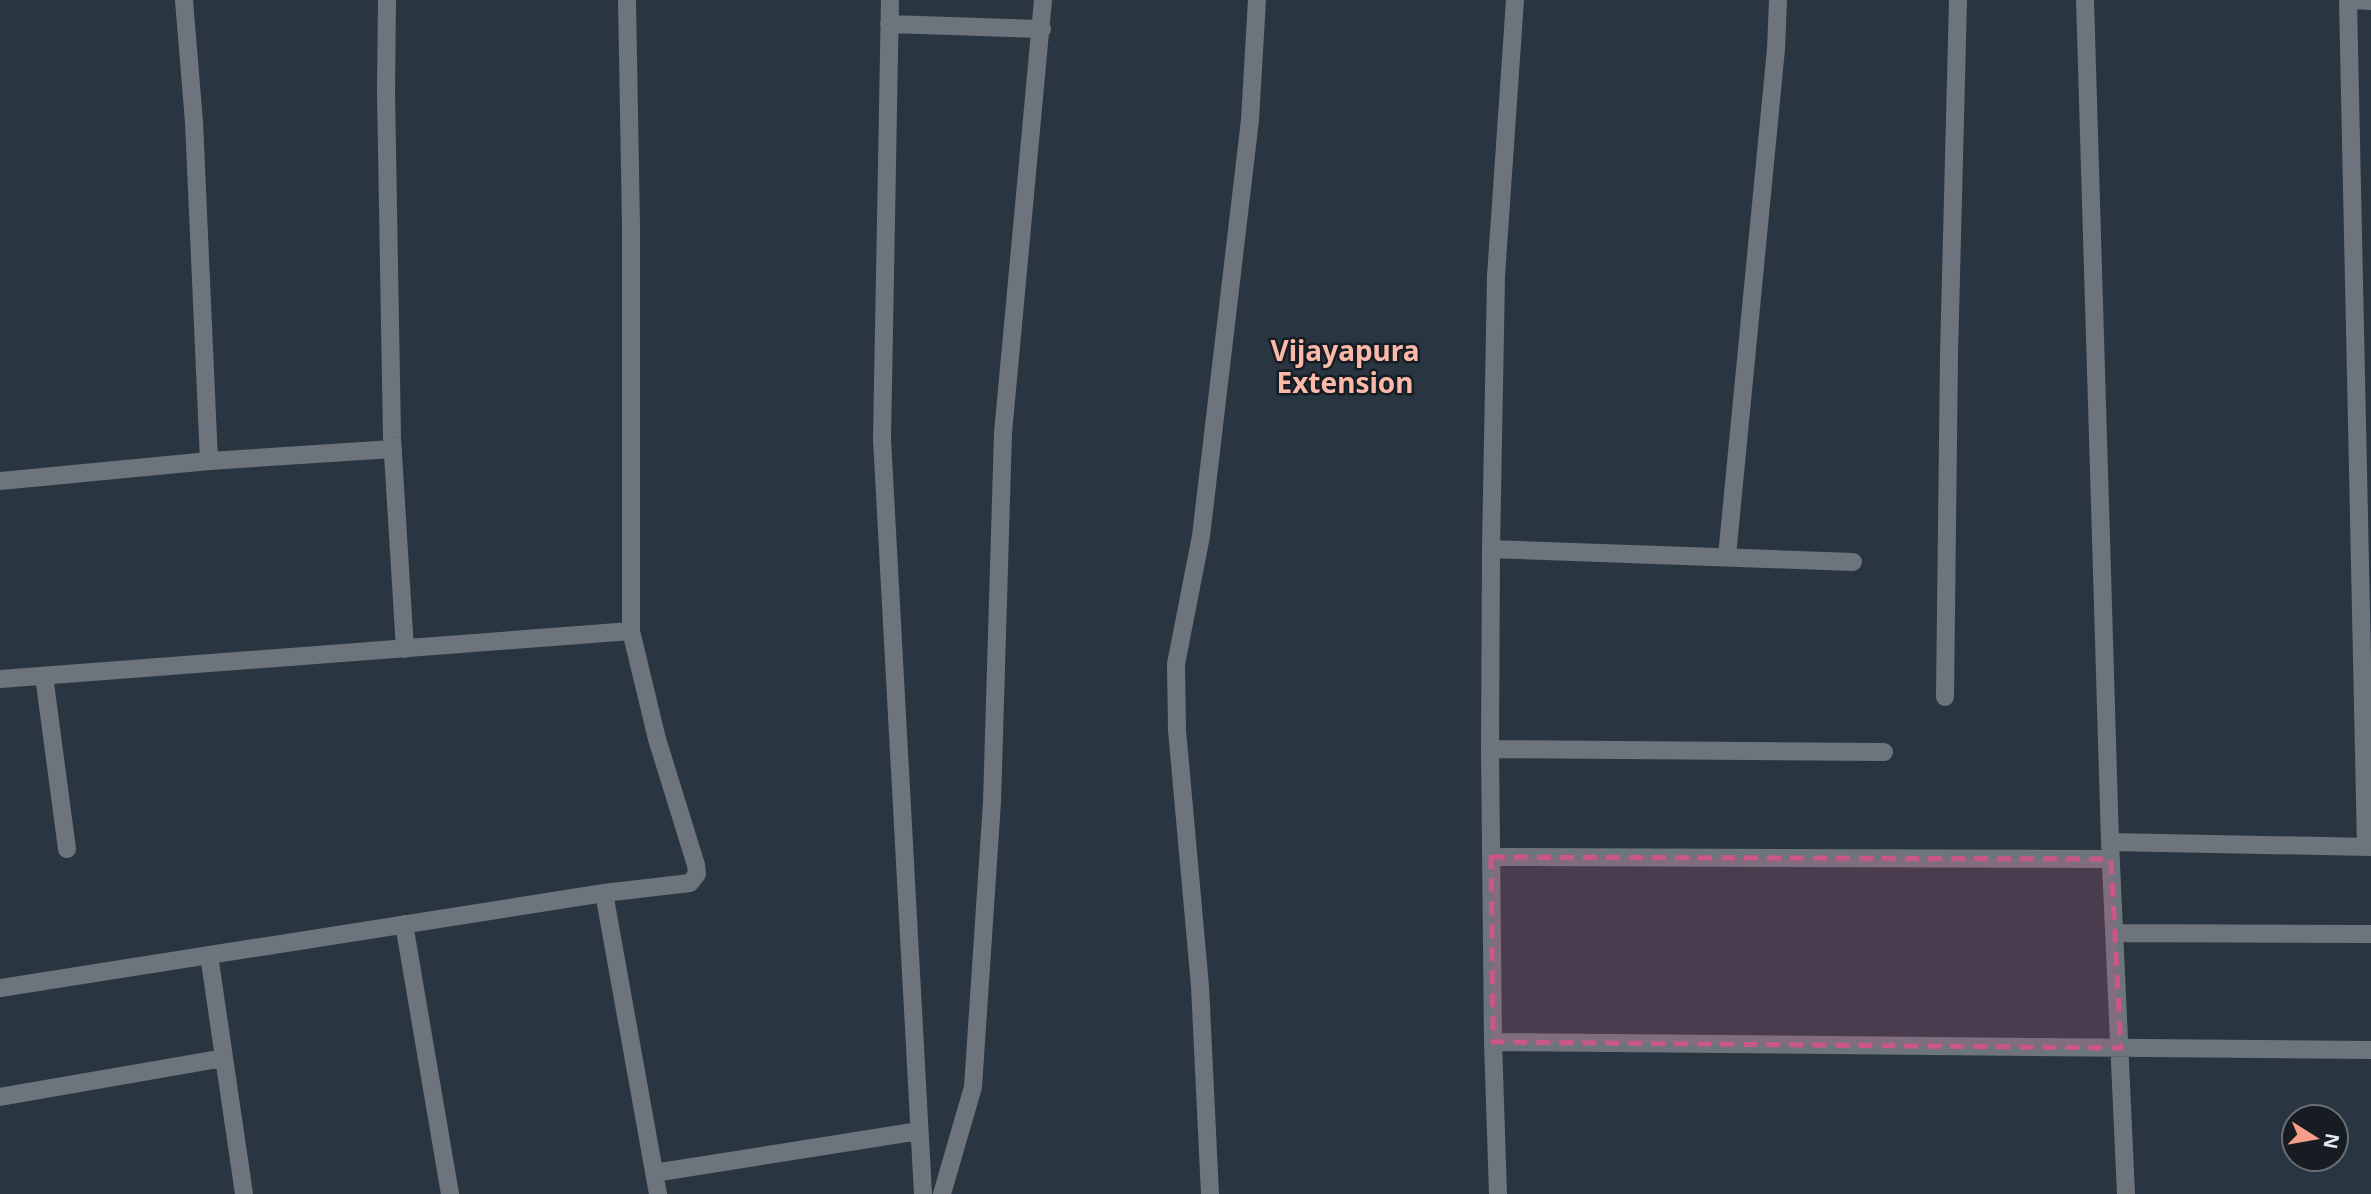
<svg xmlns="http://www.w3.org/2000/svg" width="2371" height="1194" viewBox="0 0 2371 1194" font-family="'Noto Sans',sans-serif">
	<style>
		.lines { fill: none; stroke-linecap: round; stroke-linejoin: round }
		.minor { stroke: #6d747b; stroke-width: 18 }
		.marked { fill: #cb5688; fill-opacity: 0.2; stroke: #cb5688; stroke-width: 5; stroke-dasharray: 14 9; stroke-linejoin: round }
		.labels { text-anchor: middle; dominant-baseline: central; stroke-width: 5; stroke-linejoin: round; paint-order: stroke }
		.district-label { font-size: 28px; font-weight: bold; fill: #fbb9aa; stroke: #171c22 }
	</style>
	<rect width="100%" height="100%" fill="#293642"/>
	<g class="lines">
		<path class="minor" d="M184 0 194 122 209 461
			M387 0 386 92 392 438 405 649
			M890 0 882 439 923 1194
			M2085 0 2110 842 2126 1194
			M2348 0 2366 847
			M2352 0 2371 1
			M889 24 1042 29
			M0 481 209 461 393 449
			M1491 549 1853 562
			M1727 556 1776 49 1778 0
			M44 676 67 849
			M0 679 631 631
			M1945 697 1949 355 1958 0
			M1490 749 1884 752
			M2110 842 2371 847
			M1491 857 2111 859
			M604 893 658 1194
			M404 924 450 1194
			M2115 933 2371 934
			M209 955 244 1194
			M0 988 604 893 690 883 697 874 696 865 657 739 631 631V225L627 0
			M1493 1042 2371 1050
			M0 1097 224 1058
			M654 1173 919 1131
			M942 1194 973 1087 992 802 1003 433 1043 0
			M1210 1194 1200 986 1177 730 1176 664 1201 536 1250 120 1257 0
			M1498 1194 1493 1042 1490 749 1491 549 1496 276 1515 0"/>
	</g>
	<path class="marked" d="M1491 857 2111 859 2121 1048 1493 1042Z"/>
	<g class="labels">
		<g class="district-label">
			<text x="1345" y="350">Vijayapura<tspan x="1345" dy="32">Extension</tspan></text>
		</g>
	</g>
	<g transform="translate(2315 1138) rotate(101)"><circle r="33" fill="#171c22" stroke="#676e75" stroke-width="2"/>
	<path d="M0-5L12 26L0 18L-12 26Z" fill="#f49e8a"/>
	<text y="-10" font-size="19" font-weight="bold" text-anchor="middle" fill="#e0e8f1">N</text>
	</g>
</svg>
